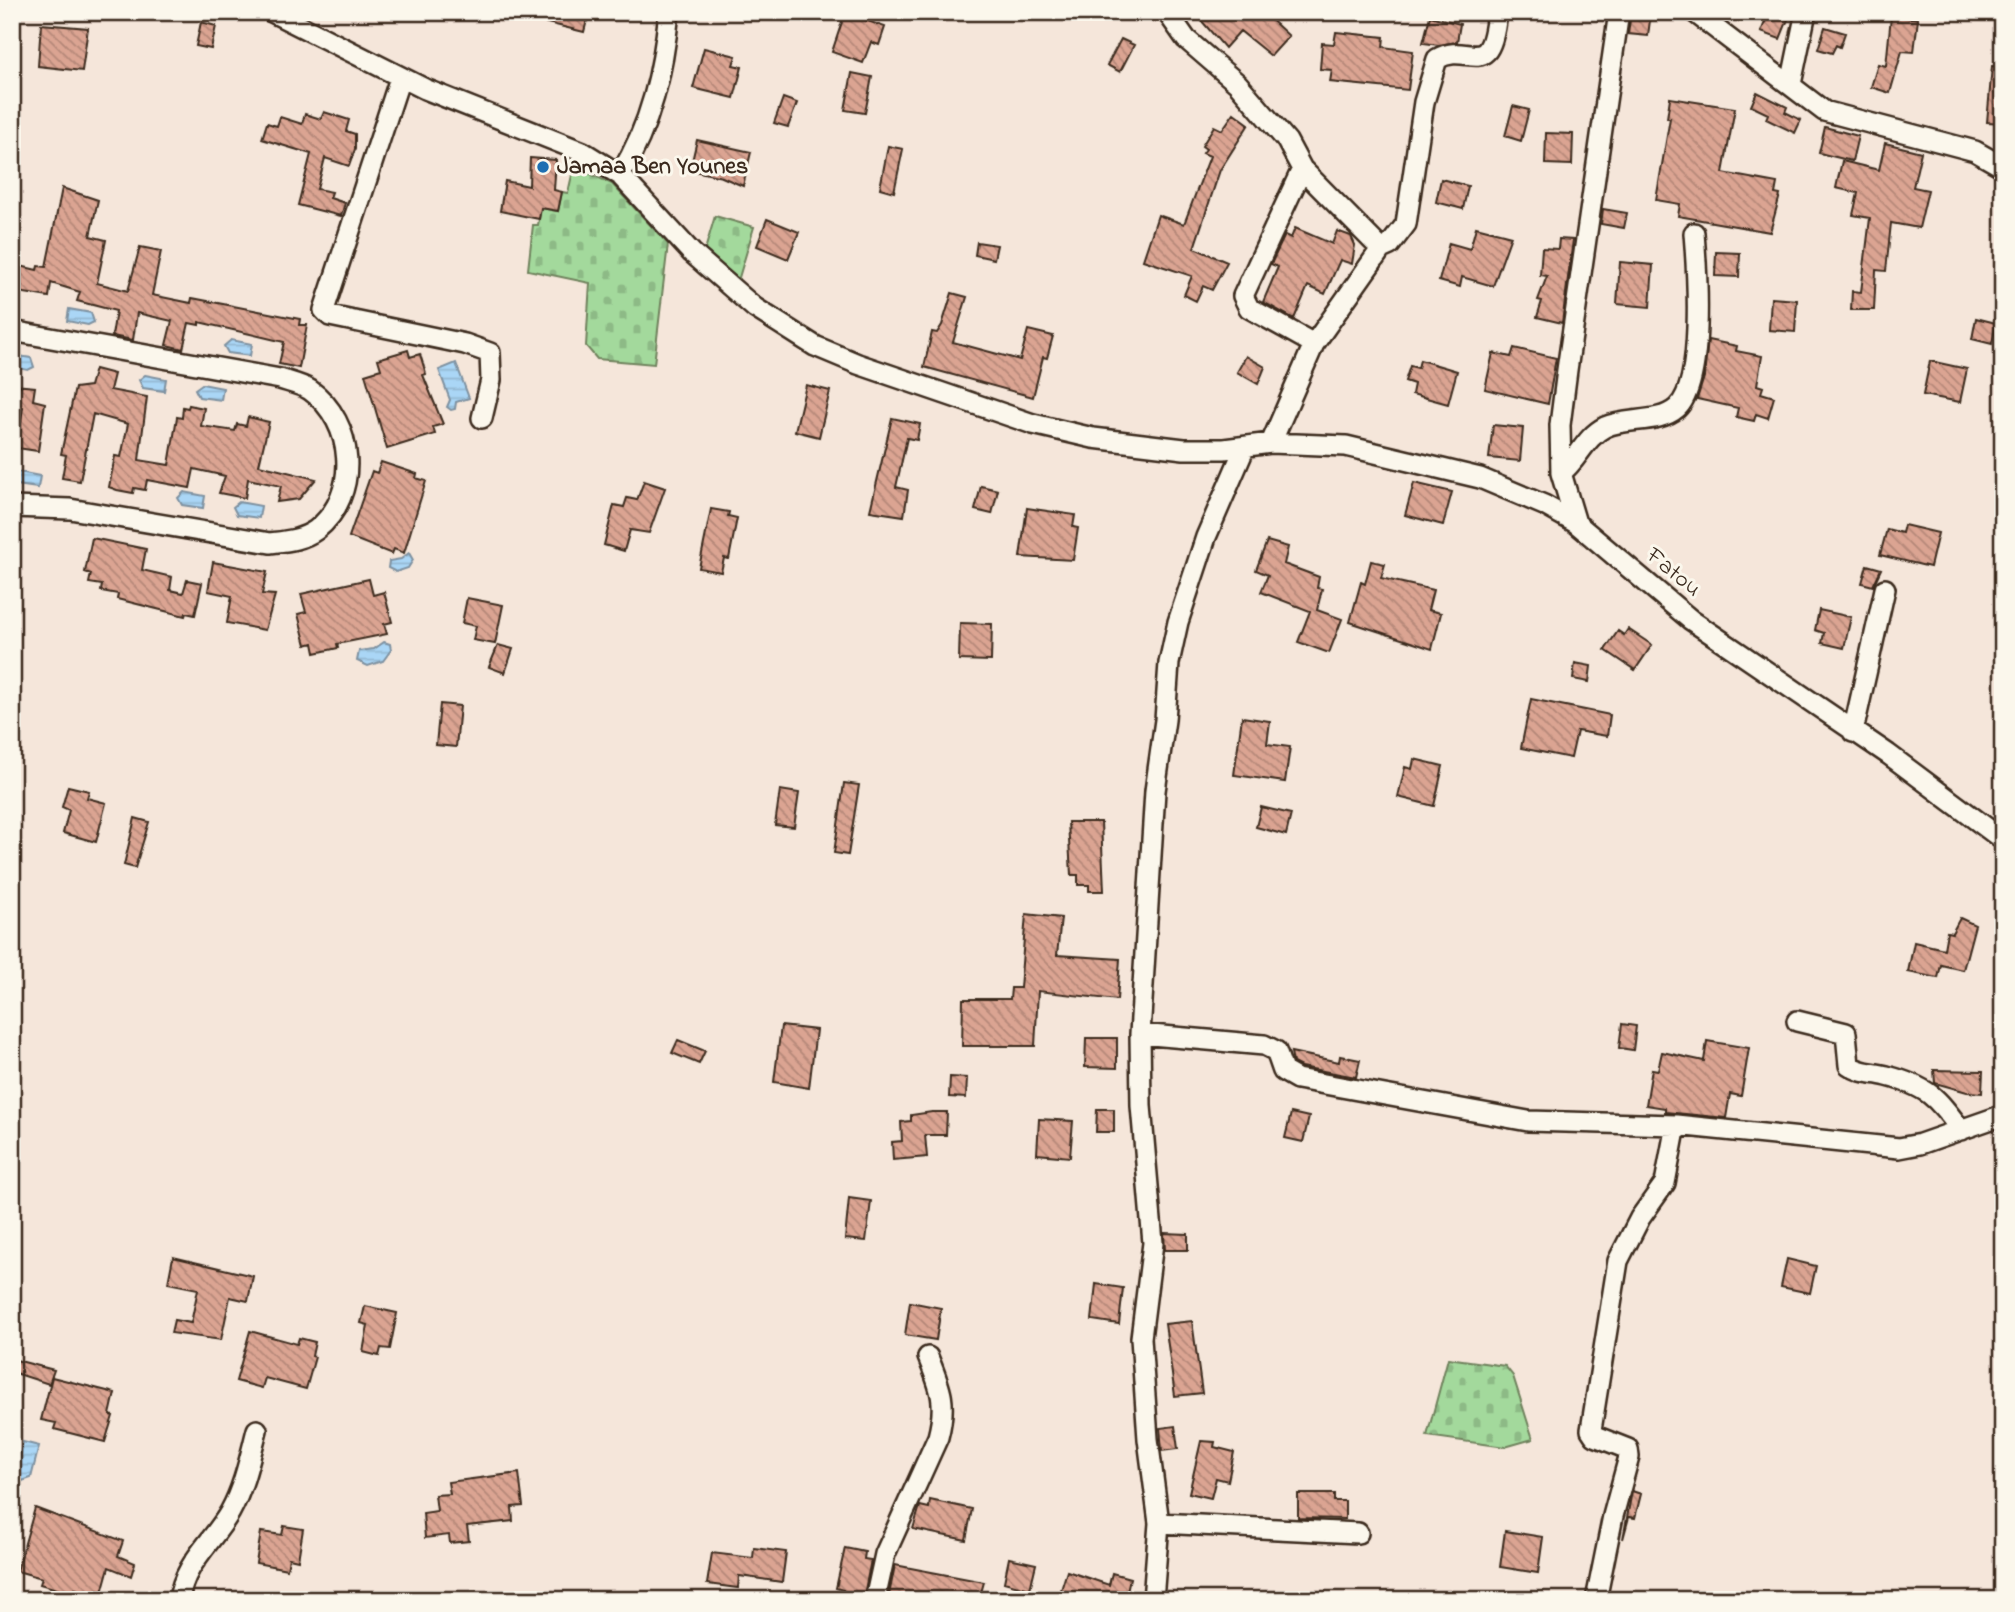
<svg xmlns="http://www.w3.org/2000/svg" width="2015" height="1612" viewBox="0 0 2015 1612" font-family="'Indie Flower',sans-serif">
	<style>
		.cemetery { fill: url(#cemetery-stones); stroke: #6f825d; stroke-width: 2 }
		.water { fill: url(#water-rules); stroke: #7e91a0; stroke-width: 2 }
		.building { fill: url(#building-back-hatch); stroke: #3b2a1e; stroke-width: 2 }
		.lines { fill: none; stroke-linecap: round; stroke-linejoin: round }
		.minor-casing { stroke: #3b2a1e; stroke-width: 24 }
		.minor { stroke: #fbf7ec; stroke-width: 19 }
		.poi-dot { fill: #1f6fb2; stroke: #fbf7ec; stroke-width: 2.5 }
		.labels { text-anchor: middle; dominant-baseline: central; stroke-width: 6; stroke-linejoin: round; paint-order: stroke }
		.poi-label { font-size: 24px; font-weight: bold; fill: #3b2a1e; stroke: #fbf7ec; text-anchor: start }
		.street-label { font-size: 24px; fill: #3b2a1e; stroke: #fbf7ec }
	</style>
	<defs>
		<pattern id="cemetery-stones" width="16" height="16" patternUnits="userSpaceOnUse" patternTransform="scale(1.75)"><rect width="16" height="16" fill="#a3d99c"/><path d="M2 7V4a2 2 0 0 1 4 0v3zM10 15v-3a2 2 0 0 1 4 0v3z" fill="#8dba86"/></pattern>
		<pattern id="water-rules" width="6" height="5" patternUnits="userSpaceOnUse" patternTransform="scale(1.75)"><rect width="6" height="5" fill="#aad6f6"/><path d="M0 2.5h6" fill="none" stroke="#93b8d2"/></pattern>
		<pattern id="building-back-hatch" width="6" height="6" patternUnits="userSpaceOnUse" patternTransform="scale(1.75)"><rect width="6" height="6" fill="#dba492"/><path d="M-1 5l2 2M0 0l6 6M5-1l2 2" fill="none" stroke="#b38677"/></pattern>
	</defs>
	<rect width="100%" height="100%" fill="#f5e6da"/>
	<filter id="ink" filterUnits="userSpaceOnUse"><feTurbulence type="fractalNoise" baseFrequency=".0143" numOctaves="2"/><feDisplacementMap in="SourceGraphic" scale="14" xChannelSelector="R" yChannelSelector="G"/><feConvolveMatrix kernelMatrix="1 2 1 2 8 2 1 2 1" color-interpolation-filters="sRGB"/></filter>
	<g filter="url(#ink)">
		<path class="cemetery" d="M574 166 612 184 668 244 654 364 597 359 586 346 590 283 528 270 533 225H538L541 208 558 211 562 192 568 193Z
			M715 216 754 227 738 281 705 250Z
			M1448 1358 1505 1366 1513 1376 1533 1439 1505 1447 1427 1436Z"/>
		<path class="water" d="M69 309 91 313 94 322 88 325 67 321Z
			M231 340 252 344 250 356 228 353 224 346Z
			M12 355 31 358 34 367 28 370 12 367Z
			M456 363 469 398 456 402 455 409 451 410 447 407 450 400 439 370Z
			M145 375 166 379 164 391 143 388 139 380Z
			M202 384 223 388 221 400 199 397 195 389Z
			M19 472 40 476 38 488 17 485 13 478Z
			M184 492 205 496 203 508 182 505 178 498Z
			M239 502 261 506 259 518 237 515 233 507Z
			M409 553 413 560 408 568 396 572 388 568 389 561 401 559Z
			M384 642 390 644 391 650 383 661 368 666 357 661 359 651 374 649Z
			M23 1442 39 1446 31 1478 22 1481 15 1474Z"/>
		<path class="building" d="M527 12H589L584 32 527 18Z
			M1194 12H1263L1289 36 1271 56 1240 31 1225 48Z
			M1631 12H1651L1648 36 1628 34Z
			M1769 12H1791L1780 39 1761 32Z
			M845 13 885 27 879 45 871 42 863 63 832 52Z
			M1430 16 1460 24 1457 42 1439 45 1423 43Z
			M1891 16 1918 19 1914 52 1902 51 1890 93 1871 87 1878 64 1886 66Z
			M201 22 216 26 211 49 196 46Z
			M41 24 88 28 82 71 38 66Z
			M1825 27 1845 33 1840 47 1836 45 1832 53 1818 49Z
			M1336 32 1384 37 1383 47 1413 51 1408 90 1330 82 1332 70 1320 69 1322 43 1334 44Z
			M1121 39 1134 45 1120 72 1107 65Z
			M704 48 736 56 733 65 742 67 734 98 693 88Z
			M1992 66 2003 67V123L1987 122Z
			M852 73 872 77 865 113 845 110Z
			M1757 92 1787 107 1785 112 1801 120 1795 133 1766 119 1768 114 1751 106Z
			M783 98 797 103 788 127 774 123Z
			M1670 98 1735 108 1723 173 1777 183 1775 194 1780 195 1770 232 1678 216 1680 204 1656 200 1670 118H1667Z
			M1513 106 1529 110 1521 141 1505 136Z
			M324 112 349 120 346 131 355 134V149L349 166 325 158 317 189 332 192 330 198 345 203 341 216 298 205 311 154 262 139 267 123 277 126 280 117 302 124 305 114 321 119Z
			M1234 113 1249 124 1220 170 1194 248 1227 262 1212 290 1203 286 1196 301 1184 295 1192 276 1143 260 1158 215 1184 224 1210 156 1203 153 1206 149 1202 146 1214 126 1222 130Z
			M1825 127 1858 136 1852 161 1819 153Z
			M1546 133 1573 134 1572 165 1545 164Z
			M697 140 751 152 743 186 722 177 690 170Z
			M1885 143 1921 152 1913 187 1928 190 1919 228 1891 223 1886 271 1876 270 1874 310H1851L1852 291 1861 292 1870 218 1853 215 1858 193 1836 188 1842 161 1879 170Z
			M888 146 903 149 894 192 880 188Z
			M530 158 556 160 554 190 562 192 558 211 541 208 539 219 500 211 505 181 529 186Z
			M1441 179 1468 186 1463 209 1436 202Z
			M62 188 98 200 90 236 106 240 97 283 128 291 140 247 161 251 152 295 191 303 192 298 300 319 299 325H307L299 368 279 364 284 342 199 322V325L189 323 183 349 166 345 172 321 137 313 133 340 112 336 116 311 77 301 80 292 51 283 49 297 12 291V264L37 270 38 266 46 267Z
			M1603 209 1627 213 1624 228 1601 224Z
			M767 219 799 232 788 259 757 246Z
			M1476 227 1511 236 1493 286 1462 277 1460 287 1439 281 1449 243 1470 249Z
			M1295 228 1332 244 1337 231 1351 236 1355 245 1352 264 1340 260 1325 294 1308 286 1294 319 1263 302 1278 267 1271 264 1285 235 1291 238Z
			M1559 239 1573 240 1562 323 1537 317 1542 301 1538 300 1547 276 1540 275 1542 248 1558 249Z
			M977 242 997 245 994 259 975 255Z
			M1716 252 1740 253 1739 277 1715 276Z
			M1620 262 1653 265 1650 307 1617 304Z
			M952 293 967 297 953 342 1020 360 1028 330 1053 336 1047 358 1043 357 1033 397 924 367 932 332 937 333 942 325Z
			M1771 298 1797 300 1795 332 1769 330Z
			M1976 318 1996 323 1992 344 1972 339Z
			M1708 340 1737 346 1736 351 1762 356 1757 385 1763 387 1761 393 1774 397 1768 418 1756 414 1754 421 1736 417 1738 408 1697 399 1704 377Z
			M1514 348 1556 358 1548 404 1485 389 1493 353 1511 357Z
			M408 350 410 357 420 354 426 374 423 375 443 424 433 427 435 434 387 449 365 374 381 369 378 359Z
			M1246 356 1265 367 1258 384 1237 372Z
			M1420 360 1457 371 1448 404 1412 394 1414 384 1405 381 1410 366 1418 368Z
			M1930 361 1967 369 1960 402 1923 395Z
			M95 369 114 374 110 390 147 397 139 460 169 465 177 417 182 418 183 407 188 408 189 405 204 408 201 426 235 431 237 424 246 426 248 417 269 422 259 465 316 479 299 499 277 502 281 486 248 479 245 498 219 493 225 476 194 469 190 488 147 480 145 490 134 488 133 493 117 490 109 487 115 456 121 457 128 424 93 414 80 481 62 478 66 455 61 454 75 388 90 386Z
			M14 385 35 387 33 400 45 403 38 451 17 448 23 407 12 405Z
			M806 385 830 391 819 437 795 431Z
			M892 418 920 424 917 440 907 438 896 487 908 490 904 516 870 511Z
			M1493 425 1523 428 1520 461 1489 458Z
			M381 462 417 474 416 478 426 481 404 553 394 549 392 554 349 537 372 471 377 473Z
			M644 481 665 488 649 533 630 530 624 551 604 545 614 505 624 507 627 498 637 500Z
			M1414 483 1452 492 1443 525 1405 515Z
			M981 486 998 490 992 514 975 510Z
			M1027 508 1075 515 1073 527 1078 528 1073 560 1020 557Z
			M711 509 729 512 728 516 737 518 729 559 724 558 721 572 699 568Z
			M1904 525 1938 533 1930 567 1880 555 1887 529 1902 533Z
			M92 538 146 549 142 570 172 577 170 590 183 593 187 580 202 583 195 615 186 613 185 616 117 599 118 594 101 591 102 585 89 583 91 574 85 572Z
			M1267 541 1288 547 1284 564 1319 577 1317 588 1322 589 1317 610 1342 619 1329 653 1298 642 1310 611 1261 592 1268 575 1256 570Z
			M1371 561 1385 564 1381 578 1433 590 1428 610 1441 613 1432 649 1350 622 1361 582 1365 584Z
			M213 562 267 572 262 594 275 595 265 630 227 623 232 596 208 591Z
			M1867 565 1881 569 1873 586 1862 583Z
			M369 579 373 595 384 592 392 622 384 624 387 634 337 644 338 648 315 653 313 643 306 645 298 614 306 612 301 594Z
			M467 598 503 605 495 644 473 640 476 626 462 623Z
			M1819 610 1851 617 1844 648 1822 643 1824 633 1815 630Z
			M960 623 992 624 991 661 959 660Z
			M1628 629 1652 645 1635 670 1605 650 1618 631 1624 635Z
			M498 645 513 649 505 673 489 667Z
			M1575 663 1591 666 1589 682 1573 679Z
			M1531 699 1610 715 1607 736 1577 731 1571 758 1521 748Z
			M440 704 460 706 456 747 436 745Z
			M1242 717 1270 721 1267 744 1290 747 1285 782 1234 775Z
			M1414 759 1443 766 1434 806 1398 797 1405 767 1412 769Z
			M844 783 859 785 848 855 834 853Z
			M68 786 89 791 87 798 106 803 96 842 63 833 69 810 62 807Z
			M780 790 799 793 794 827 775 825Z
			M1261 807 1291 814 1286 835 1256 827Z
			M135 818 149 822 135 868 124 865Z
			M1068 822H1101L1104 891H1089V885H1078V875H1071Z
			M1026 914 1061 918 1057 955 1120 959 1117 1000 1038 991 1035 1046H962L963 999H1010L1011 988H1020Z
			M1960 918 1975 925 1963 970 1941 965 1938 978 1908 972 1914 942 1944 949 1947 932 1952 933Z
			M1622 1024 1636 1026 1633 1050 1619 1048Z
			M781 1026 816 1030 809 1088 774 1082Z
			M1086 1038H1117V1068L1085 1067Z
			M678 1040 705 1051 699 1064 672 1053Z
			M1707 1041 1749 1048 1741 1096 1730 1094 1726 1118 1665 1112V1108L1646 1105 1652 1069 1658 1070 1662 1052 1704 1061Z
			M1291 1052 1339 1062 1340 1056 1360 1060 1356 1077 1301 1067 1293 1063Z
			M1934 1070 1983 1071 1982 1093 1967 1092 1935 1083Z
			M950 1077 967 1078 966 1098 949 1097Z
			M1097 1109H1114V1132H1096Z
			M932 1112H947L946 1135H925L927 1157 893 1160 892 1142 902 1141 901 1122 911 1121V1115Z
			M1291 1113 1309 1117 1303 1142 1285 1138Z
			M1039 1119 1073 1121 1070 1157 1037 1154Z
			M849 1198 871 1201 866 1241 845 1239Z
			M1164 1233 1188 1234V1250H1165Z
			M173 1257 253 1276 248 1301 230 1297 221 1340 171 1333 174 1320 191 1323 198 1289 168 1283Z
			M1787 1259 1816 1266 1810 1293 1781 1287Z
			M1096 1284 1123 1288 1119 1324 1092 1320Z
			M910 1302 941 1308 936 1340 905 1335Z
			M365 1306 397 1313 390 1349 381 1348 379 1356 363 1352 368 1325 361 1323Z
			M1192 1321 1202 1393 1175 1396 1165 1324Z
			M250 1331 297 1344 299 1338 315 1342 312 1356 315 1357 306 1389 265 1378 262 1388 236 1381Z
			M12 1359 54 1370 49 1384 12 1372Z
			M52 1377 115 1393 110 1415 113 1416 105 1442 54 1429 56 1423 41 1420Z
			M1175 1426 1178 1449 1162 1451 1160 1428Z
			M1201 1441 1215 1442 1214 1447 1234 1452 1228 1481 1216 1478 1211 1498 1189 1493Z
			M519 1473 523 1506 512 1507 513 1521 467 1526 469 1541 450 1543 449 1535 425 1538 423 1513 437 1511 435 1495 450 1494 448 1482Z
			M1632 1491 1641 1494 1635 1518 1629 1517 1623 1539Z
			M1298 1494H1334V1501H1345V1519L1298 1518Z
			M930 1500 972 1509 966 1540 913 1529 920 1506 929 1508Z
			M35 1508 123 1541 118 1556 135 1563 131 1576 109 1567 101 1596 75 1589 74 1594 40 1584 42 1578 17 1571Z
			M284 1526 303 1529 298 1560 289 1558 287 1569 256 1563 261 1532 282 1535Z
			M1505 1531 1543 1537 1538 1573 1500 1567Z
			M754 1548 786 1552 782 1582 739 1576 738 1588 707 1584 712 1553 753 1558Z
			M845 1548 865 1552 864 1559 871 1560 863 1600 842 1597 843 1590 836 1588Z
			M1009 1558 1036 1564 1030 1589 1004 1582Z
			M895 1565 984 1582 979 1600H888Z
			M1067 1571 1109 1585 1112 1573 1130 1578 1127 1591 1141 1595V1600H1082L1060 1593Z"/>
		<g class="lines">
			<defs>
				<path id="minor" d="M272 12 425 89 583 152 620 175 692 253 755 308 815 346 858 364 1033 424 1093 438 1184 449H1224L1271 443 1346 446 1480 478 1544 505 1576 523 1691 620 1888 754 2003 840
					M1167 12 1186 39 1238 84 1287 141 1302 169 1381 249
					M1694 12 1824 111 1975 151 2003 167
					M400 78 324 310 330 316 465 344 490 353 491 380 482 418
					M1791 84 1806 12
					M1302 169 1243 296 1249 308 1314 344
					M620 175C651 125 663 71 669 12
					M12 331 280 379C289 382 302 385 310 390 355 422 361 495 316 530 302 540 287 541 270 543L70 509 12 507
					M1271 443 1314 344 1381 249 1390 245 1406 224 1424 102 1437 59C1469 40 1490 84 1497 12
					M1561 473 1560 425 1567 370 1619 12
					M1576 523 1561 473C1578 460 1585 437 1605 427 1627 417 1659 424 1677 408 1705 382 1697 270 1694 233
					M1853 732 1885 589
					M1797 1021 1846 1033 1849 1065C1861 1074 1873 1072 1887 1076 1929 1087 1936 1097 1961 1130
					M1140 1034 1264 1045 1276 1051 1283 1071 1297 1079 1528 1121 1676 1125 1899 1148 1920 1144 2003 1115
					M1159 1523 1358 1533
					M179 1600C184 1563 212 1543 230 1512 244 1487 250 1457 257 1430
					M875 1600 885 1554 938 1437C947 1403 941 1389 928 1357
					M1153 1600 1159 1523 1148 1439 1141 1338 1153 1243 1141 1106 1140 1034 1155 791 1165 720 1169 663 1178 622 1206 537 1245 447
					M1596 1600 1613 1516 1629 1457 1628 1449 1595 1436 1591 1430 1618 1261 1640 1218 1665 1183 1676 1125"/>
			</defs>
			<use href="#minor" class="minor-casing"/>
			<use href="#minor" class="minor"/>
		</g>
	</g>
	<circle class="poi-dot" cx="543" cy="167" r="7"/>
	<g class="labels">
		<g class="poi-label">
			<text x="557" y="167">Jamaa Ben Younes</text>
		</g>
		<g class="street-label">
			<text transform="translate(1673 573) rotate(39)">Fatou</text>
		</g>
	</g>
	<rect width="2015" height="1612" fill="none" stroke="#fbf7ec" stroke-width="42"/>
	<rect x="21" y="21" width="1973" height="1570" fill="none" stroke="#3b2a1e" stroke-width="2.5" filter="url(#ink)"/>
</svg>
